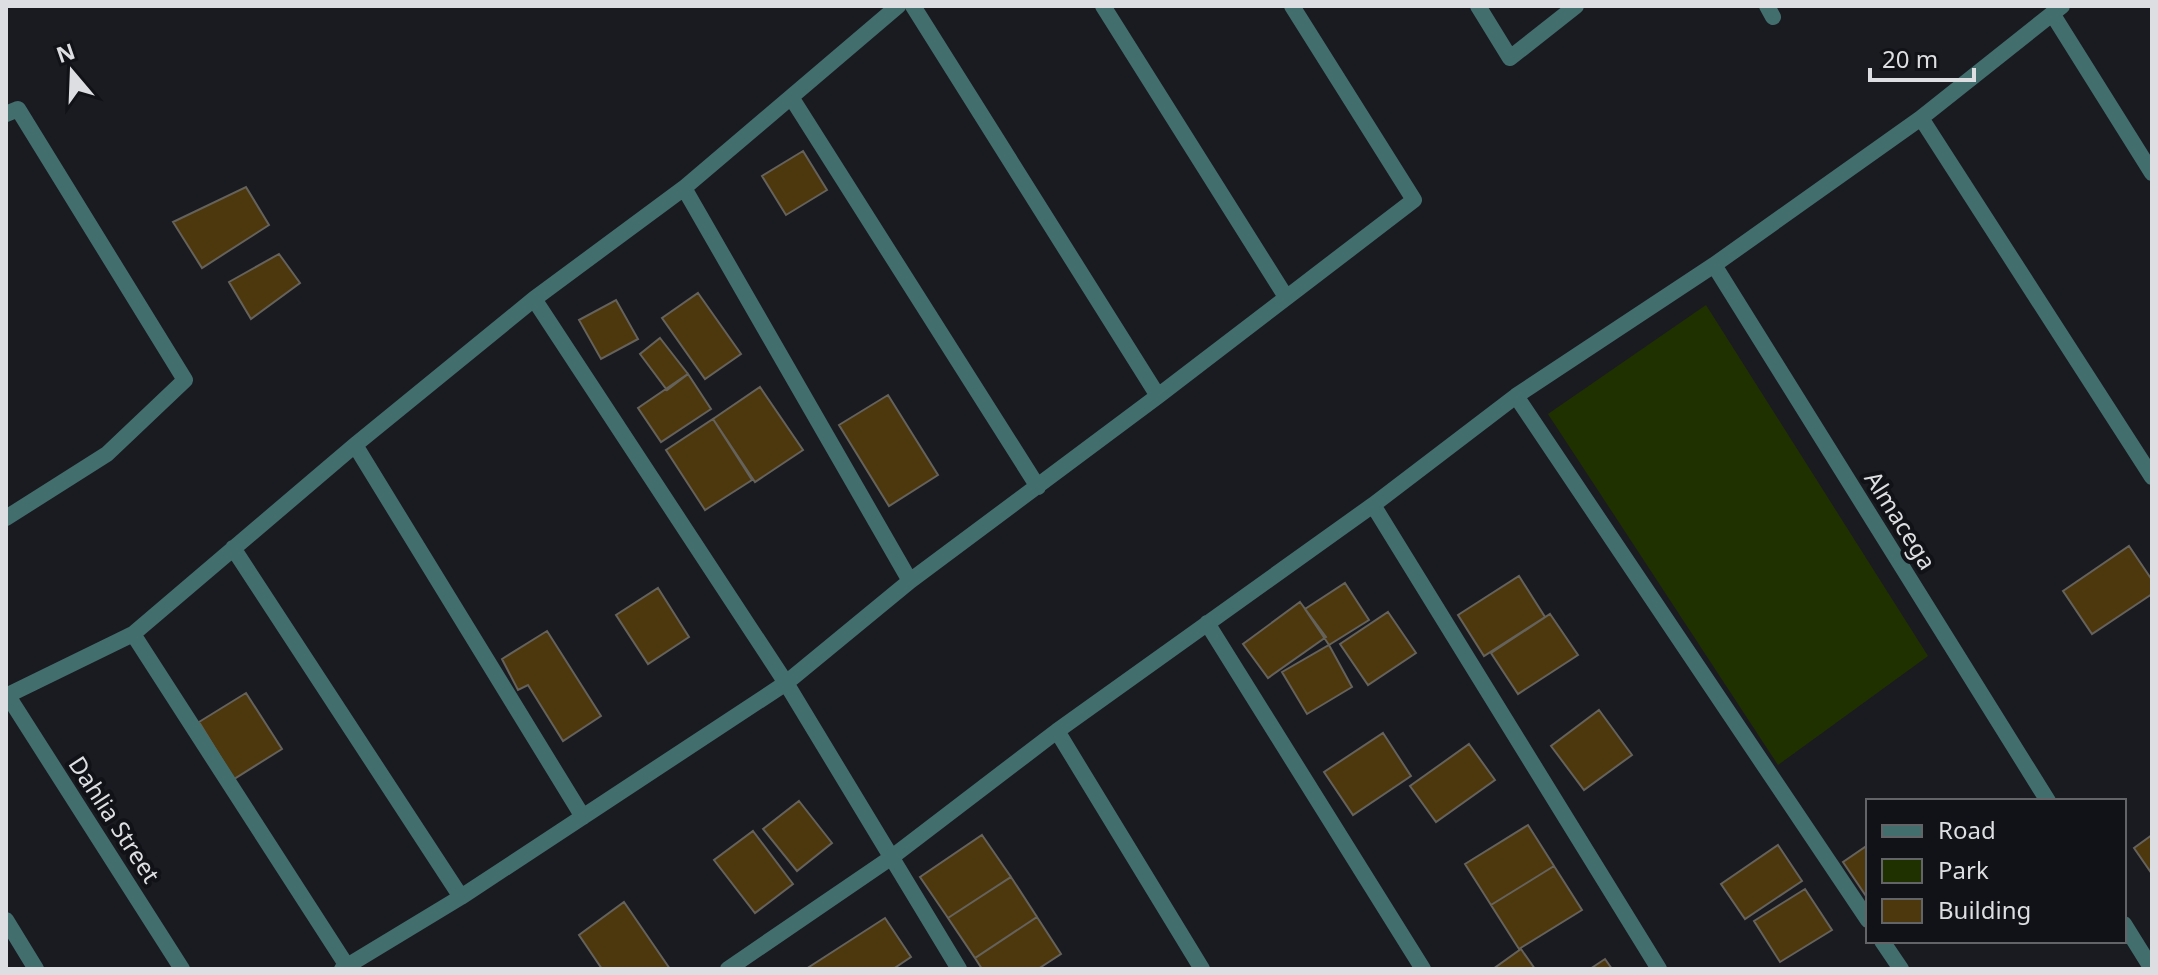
<svg xmlns="http://www.w3.org/2000/svg" width="2158" height="975" viewBox="0 0 2158 975" font-family="'Noto Sans',sans-serif">
	<style>
		.green { fill: #203100 }
		.building { fill: #4d370d; stroke: #65625c; stroke-width: 2 }
		.lines { fill: none; stroke-linecap: round; stroke-linejoin: round }
		.service { stroke: #436e6e; stroke-width: 16 }
		.minor { stroke: #436e6e; stroke-width: 16 }
		.labels { text-anchor: middle; dominant-baseline: central; stroke-width: 8; stroke-linejoin: round; paint-order: stroke }
		.street-label { font-size: 24px; fill: #dddee1; stroke: #111217 }
	</style>
	<rect width="100%" height="100%" fill="#1a1b20"/>
	<path class="green" d="M1706 305 1928 656 1778 765 1548 414Z"/>
	<path class="building" d="M803 151 827 190 786 215 762 176Z
		M246 187 269 225 202 268 173 222Z
		M279 254 300 283 251 319 229 282Z
		M698 293 741 354 705 379 662 318Z
		M616 300 638 339 601 359 579 320Z
		M660 338 688 374 667 390 640 354Z
		M688 374 711 409 661 442 638 408Z
		M760 387 803 450 755 482 713 419Z
		M888 395 938 475 889 506 839 425Z
		M713 419 752 480 705 510 666 450Z
		M2129 546 2152 580V594L2092 634 2063 591Z
		M1519 576 1545 617 1484 656 1458 615Z
		M1345 583 1369 620 1329 645 1305 609Z
		M658 588 689 637 648 664 616 615Z
		M1300 602 1326 637 1268 678 1243 644Z
		M1388 612 1416 653 1368 685 1340 644Z
		M1550 614 1578 655 1518 694 1491 653Z
		M547 631 601 716 563 741 528 685 518 690 502 659Z
		M1329 645 1352 687 1307 714 1282 672Z
		M246 693 282 749 234 779 199 722Z
		M1599 710 1632 755 1584 790 1551 746Z
		M1383 733 1411 776 1353 815 1324 772Z
		M1469 744 1495 780 1436 822 1410 786Z
		M799 801 832 843 797 871 763 829Z
		M1528 825 1554 866 1491 905 1465 864Z
		M753 831 793 884 755 913 714 860Z
		M982 835 1011 877 948 918 920 877Z
		M2152 835V874L2134 848Z
		M1778 845 1802 881 1745 919 1721 884Z
		M1868 845V899L1843 862Z
		M1554 866 1582 910 1519 949 1491 905Z
		M1011 877 1037 917 975 958 948 918Z
		M1805 889 1832 930 1780 962 1754 921Z
		M624 902 670 969H602L579 935Z
		M1037 917 1061 954 1038 969H982L975 958Z
		M885 918 911 957 893 969H806Z
		M1521 949 1535 969H1493Z
		M1605 959 1612 969H1590Z"/>
	<g class="lines">
		<path class="service" d="M1767 6 1773 17"/>
		<path class="minor" d="M913 6 1158 396
			M1103 6 1286 297
			M1478 6 1510 58 1576 6
			M2053 15 2152 173
			M791 97 1038 487
			M6 114 18 109 185 380 107 454 6 518
			M1921 118 2152 477
			M684 188 910 581
			M1714 265 2048 801
			M534 299 786 683 959 969
			M1516 396 1868 920
			M355 445 583 817
			M1373 505 1659 969
			M233 548 461 897
			M1207 623 1423 969
			M133 634 347 966
			M6 696 133 634 355 445 534 299 684 188 898 6
			M8 696 182 969
			M1057 731 1202 969
			M6 920 36 969
			M2124 924 2152 969
			M1882 941 1901 969
			M342 969 461 897 786 683 910 581 1158 396 1414 200 1292 6
			M728 969 892 857 1057 731 1373 505 1516 396 1714 265 1921 118 2062 6"/>
	</g>
	<g class="labels">
		<g class="street-label">
			<text transform="translate(1901 520) rotate(58)">Almacega</text>
			<text transform="translate(115 819) rotate(57)">Dahlia Street</text>
		</g>
	</g>
	<rect width="2158" height="975" fill="none" stroke="#dddee1" stroke-width="16"/>
	<rect x="1866" y="799" width="260" height="144" fill="#111217" stroke="#636468" stroke-width="2"/>
	<rect x="1882" y="825" width="40" height="12" fill="#436e6e" stroke="#636468" stroke-width="2"/>
	<text x="1938" y="839" font-size="24" fill="#dddee1">Road</text>
	<rect x="1882" y="859" width="40" height="24" fill="#203100" stroke="#636468" stroke-width="2"/>
	<text x="1938" y="879" font-size="24" fill="#dddee1">Park</text>
	<rect x="1882" y="899" width="40" height="24" fill="#4d370d" stroke="#636468" stroke-width="2"/>
	<text x="1938" y="919" font-size="24" fill="#dddee1">Building</text>
	<g transform="translate(72 72) rotate(341)" stroke="#111217" stroke-width="6" paint-order="stroke">
	<path d="M0-6L14 30L0 20L-14 30Z" fill="#dddee1"/>
	<text y="-12" font-size="22" font-weight="bold" text-anchor="middle" fill="#dddee1">N</text>
	</g>
	<path d="M1870 68v12h104v-12" fill="none" stroke="#dddee1" stroke-width="4"/>
	<text x="1882" y="68" font-size="24" fill="#dddee1" stroke="#111217" stroke-width="6" paint-order="stroke">20 m</text>
</svg>
